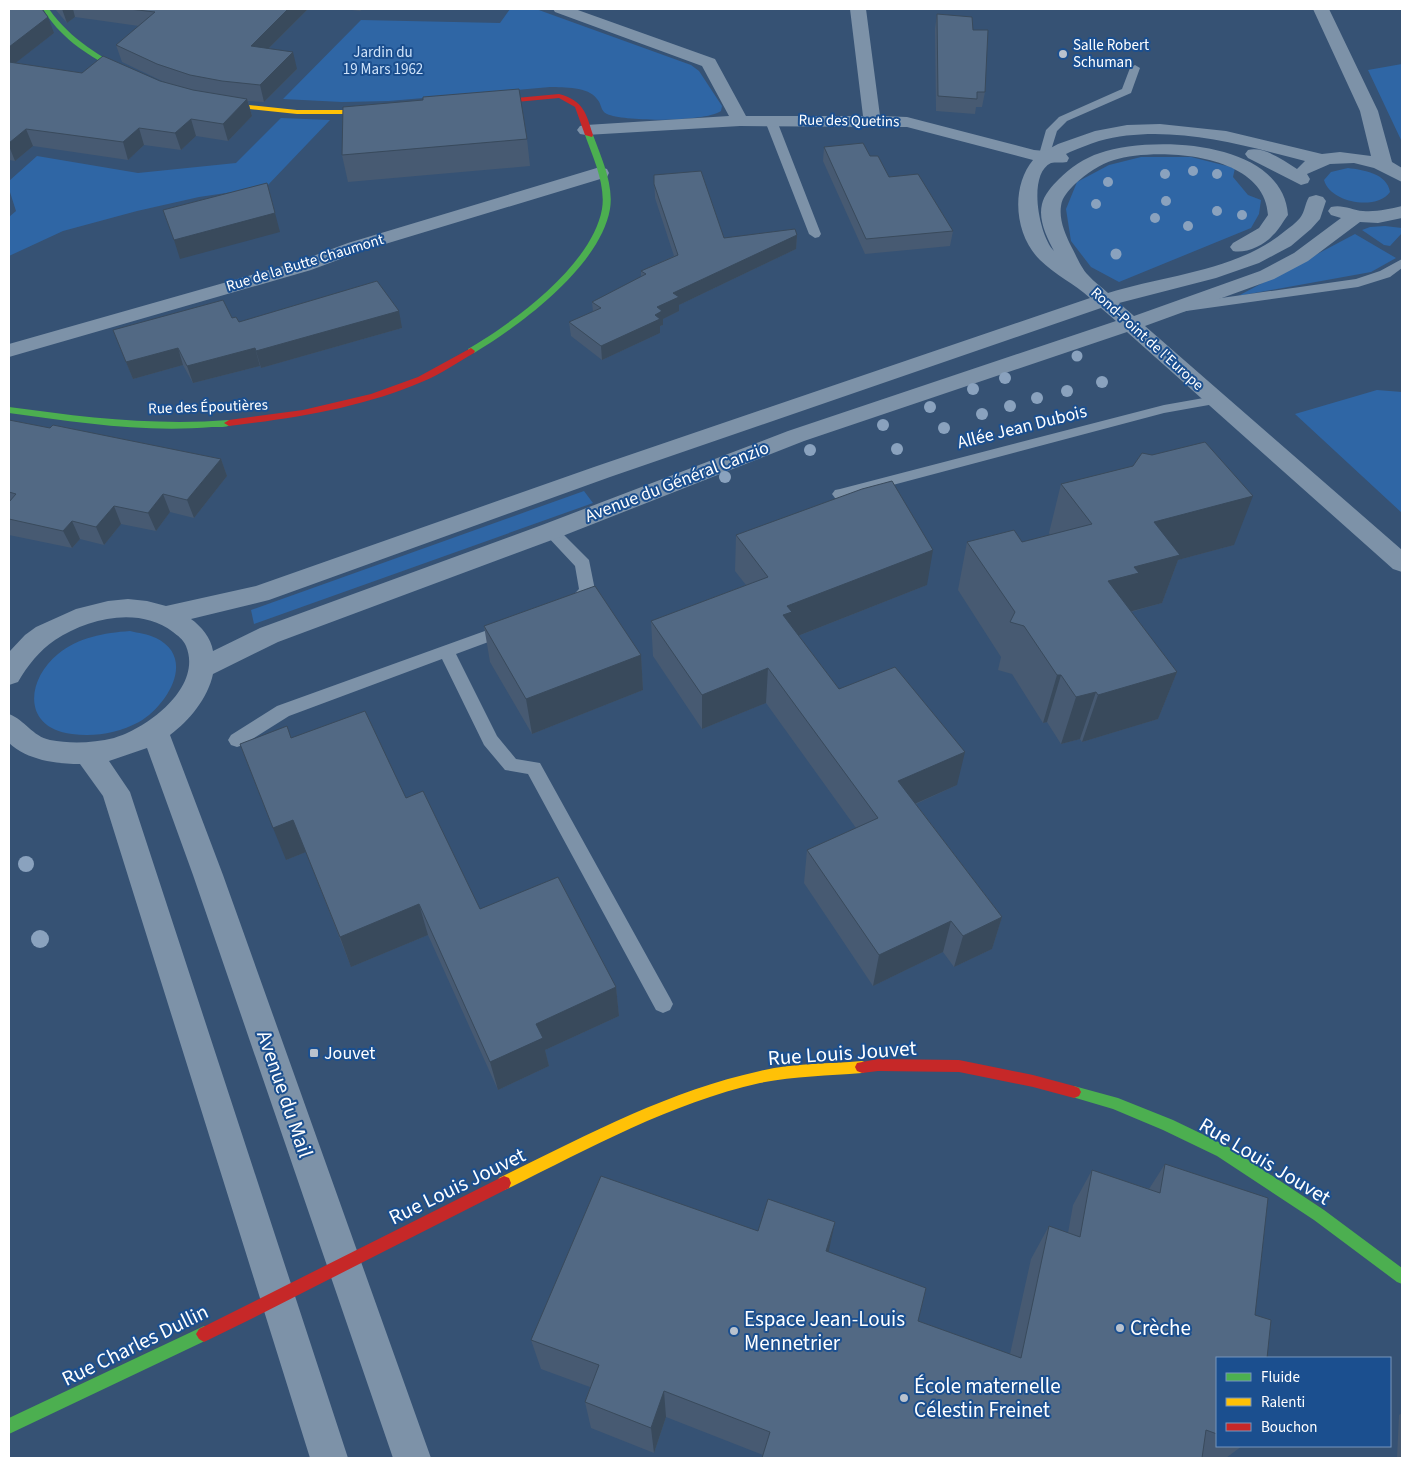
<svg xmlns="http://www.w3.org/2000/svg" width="1411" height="1467" viewBox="0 0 1411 1467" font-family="'Source Sans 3',sans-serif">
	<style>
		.green { fill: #2f66a5 }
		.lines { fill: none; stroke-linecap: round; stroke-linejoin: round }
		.lane { fill: #7d92a8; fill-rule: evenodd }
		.street { fill: #7d92a8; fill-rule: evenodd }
		.fast { fill: #4caf50; fill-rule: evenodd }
		.slow { fill: #ffc107; fill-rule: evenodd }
		.jam { fill: #c62828; fill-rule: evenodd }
		.tree { fill: #8aa2be }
		.wall { fill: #475a72 }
		.shaded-wall { fill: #394a5c }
		.building { fill: #526984; stroke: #394a5c }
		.poi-dot { fill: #b9c2ce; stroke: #1b4f8f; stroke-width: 2 }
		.labels { text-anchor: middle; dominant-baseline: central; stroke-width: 4; stroke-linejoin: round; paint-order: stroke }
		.far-poi-label { font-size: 15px; fill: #fff; stroke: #1b4f8f; text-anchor: start }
		.far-park-label { font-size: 15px; fill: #cfe3fa; stroke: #1b4f8f }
		.far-street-label { font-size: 15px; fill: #fff; stroke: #1b4f8f }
		.street-label { font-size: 18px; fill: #fff; stroke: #1b4f8f }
		.poi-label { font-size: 18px; fill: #fff; stroke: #1b4f8f; text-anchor: start }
		.near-street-label { font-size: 21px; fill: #fff; stroke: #1b4f8f }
		.near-poi-label { font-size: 21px; fill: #fff; stroke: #1b4f8f; text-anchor: start }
	</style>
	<rect width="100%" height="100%" fill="#365274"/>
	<path class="green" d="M510 9H536L691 65 699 71 722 106 721 111C706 122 625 122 607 114 600 111 602 104 597 99 588 86 564 88 550 87L389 101 342 102 283 99 361 20 500 23Z
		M1402 64V142L1368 70Z
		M281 118 330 120 266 187 199 197 137 211 63 231 9 256V217L16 211 9 189V181L37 156 138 173 236 163Z
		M1141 157H1191L1235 168 1233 177 1248 195 1261 200 1259 214 1251 228 1119 282 1091 267 1071 241 1066 209 1077 182 1109 165Z
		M1348 168C1363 170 1387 173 1390 192 1377 211 1330 203 1324 180L1331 172Z
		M1385 226 1402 228V233L1390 246 1384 245 1362 230 1370 227Z
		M1355 234 1396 258 1371 272 1238 296Z
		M1377 390 1402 392V513L1295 414Z
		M584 491 593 503 254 624 251 610Z
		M130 631C138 633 148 634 156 638 197 658 167 706 139 722 118 733 95 737 72 734 22 728 26 680 58 654 79 637 104 633 130 631Z"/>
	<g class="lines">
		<path class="lane" d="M1135 65 1140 68 1131 93 1067 121 1057 131 1048 160H1040L1038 158 1046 130 1059 117 1122 89 1130 68Z
			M771 118 777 121 821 234 819 237 815 238 809 234 765 121Z
			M1402 259V268L1390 277 1358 287 1179 312 1172 308 1179 304 1356 279 1380 271Z
			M1215 396 1220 397 1222 400 1220 403 1164 413 840 499 835 498 832 494 835 490 840 489 1164 405Z
			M551 526 556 527 589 560 595 590C588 601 581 613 566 609L564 605 579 589 575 566 546 535 543 531 546 527Z
			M507 623 513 625 515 629 513 633 456 654 497 736 516 759 540 763 670 998 673 1004 670 1010 663 1013 656 1010 528 774 505 770 484 745 442 659 289 716 243 745 237 747 231 745 228 740 231 735 277 706Z"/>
		<path class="street" d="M553 9H575L715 59 746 116H863L850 9H866L880 116 907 117 1034 150 1045 151 1058 144 1095 131 1127 125 1160 124 1226 131 1322 154 1340 152 1371 156 1360 111 1313 9H1329L1378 111 1392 162 1402 168V182L1374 168 1354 163 1330 164 1307 174 1310 179 1308 183 1301 185 1248 158 1245 154 1248 150C1264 146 1283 160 1297 169L1305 161C1240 144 1166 123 1099 141 1089 144 1080 148 1070 152L1066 154 1069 158 1067 162C1062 163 1055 162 1051 163 1027 174 1039 236 1054 251 1047 238 1038 220 1042 204 1044 195 1052 186 1059 179 1070 168 1084 158 1100 153 1153 135 1283 140 1288 215 1283 221 1279 230 1273 235 1265 245 1245 254 1233 251L1230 247 1233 243 1259 228 1268 215C1265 153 1158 147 1114 160 1100 164 1086 174 1075 184 1069 190 1062 197 1061 206 1059 220 1065 234 1071 246 1076 255 1081 268 1088 275 1094 282 1102 287 1108 293 1166 275 1237 271 1285 231 1290 227 1296 223 1300 218 1305 212 1305 203 1309 197L1316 195 1323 197 1326 201 1320 219 1311 229 1291 246 1259 263 1216 278 1119 303 1134 316 1260 271 1294 253 1341 218 1331 215 1328 211 1331 207C1342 204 1352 210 1363 211 1377 212 1389 209 1402 206V218L1378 223 1360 222 1308 261 1274 279 1145 326 1402 550V572L1393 569 1127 332 804 441 560 537 278 642 213 674C208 698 189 721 170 735L223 875 431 1458H393L193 875 147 748 109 761 130 792 348 1458H310L103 796 80 764C56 764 27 760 9 743V714C25 720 32 736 50 740 71 744 93 743 114 738 148 728 203 687 186 646 183 639 178 636 173 632 139 606 88 618 55 640 39 651 28 665 18 682L9 685V652L25 635 36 627 76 609 108 601 128 599 147 601 166 606 256 586 594 467 1090 298C1075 284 1055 275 1040 260 1015 236 1010 188 1033 160L907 127 740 126 586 135 580 134 577 130 580 126 586 125 729 116 702 66 555 12ZM1101 308 1116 321 788 431 542 525 260 628 213 651C211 638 201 626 191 619L269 600 610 477Z
			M600 167 607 169 609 173 607 177 362 251 311 270 9 357V344L297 262 348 243Z"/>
		<path class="fast" d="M43 9H49C71 40 101 57 134 74V76C127 77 120 72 113 68 85 54 59 36 43 9Z
			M586 133 593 135C601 157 614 184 610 209 600 266 521 325 474 353H468V349C514 322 592 265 602 209 606 185 593 157 585 135Z
			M9 407C82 417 155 426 229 420L234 423C228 428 219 427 212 427 144 433 76 422 9 413Z
			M1074 1086 1118 1098 1173 1120 1227 1146 1324 1210 1402 1268V1284L1397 1282 1314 1220 1217 1156 1163 1130 1113 1109 1069 1096 1067 1092 1069 1088Z
			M204 1326 209 1329 212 1334 209 1339 9 1434V1418Z"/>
		<path class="slow" d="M209 101 297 110H381L385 112 381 114H297L212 105H209Z
			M862 1061 867 1063 869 1067 867 1071 862 1073C828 1076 793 1076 760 1083 671 1103 590 1148 509 1188L504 1190 499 1188 497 1183 499 1178C583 1137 668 1091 760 1071 793 1063 828 1064 862 1061Z"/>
		<path class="jam" d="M559 94C584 101 586 113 593 135L592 137 585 135 575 107 559 98 484 105 480 103 484 101Z
			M471 348 475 351 474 353C458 362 441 374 424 381 362 408 295 418 229 426L224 423 229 420 303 410 371 394 418 377Z
			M878 1059 959 1060 1033 1075 1074 1086 1079 1088 1081 1092 1079 1096 1074 1098 1033 1087 959 1072 878 1071 862 1073 857 1071 855 1067 857 1063Z
			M504 1176 509 1178 511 1183 509 1188 247 1321 204 1342 199 1339 196 1334 199 1329Z"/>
	</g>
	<g class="tree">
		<circle cx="1193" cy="171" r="5"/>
		<circle cx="1165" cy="174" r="5"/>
		<circle cx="1217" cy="174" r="5"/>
		<circle cx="1108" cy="182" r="5"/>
		<circle cx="1166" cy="201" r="5"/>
		<circle cx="1096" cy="204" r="5"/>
		<circle cx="1217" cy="211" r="5"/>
		<circle cx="1242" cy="215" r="5"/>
		<circle cx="1155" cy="218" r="5"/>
		<circle cx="1188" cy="226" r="5"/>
		<circle cx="1116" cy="254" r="5.5"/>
		<circle cx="1077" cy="356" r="5.5"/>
		<circle cx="1005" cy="378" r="6"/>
		<circle cx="1102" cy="382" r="6"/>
		<circle cx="973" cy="389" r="6"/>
		<circle cx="1067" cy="391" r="6"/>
		<circle cx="1037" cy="398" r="6"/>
		<circle cx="1010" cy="406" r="6"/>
		<circle cx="930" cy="407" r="6"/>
		<circle cx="982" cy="414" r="6"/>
		<circle cx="883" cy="425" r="6"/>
		<circle cx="944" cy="428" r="6"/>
		<circle cx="897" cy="449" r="6"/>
		<circle cx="810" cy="450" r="6"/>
		<circle cx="725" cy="477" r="6"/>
		<circle cx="26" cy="864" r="8"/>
		<circle cx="40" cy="939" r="9"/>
	</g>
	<path class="wall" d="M9 9 54 33 15 63 82 73 160 81 170 84 162 81 122 62 116 45 139 26 75 17 67 23 55 9H308L269 48 297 69 264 102 248 101 252 116 228 141 196 136 181 150 144 145 128 160 33 146 15 161 9 160Z
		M343 9H363L360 11Z
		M937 14 973 30 985 92 982 107H976L975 114 936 111 935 29Z
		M527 139 530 166 348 182 342 155Z
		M824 147 870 156 889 177 953 231 950 246 865 254 823 161Z
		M654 175 724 238 797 235 796 249 679 305V311L663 319V325L660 326V333L602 360 571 336 569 322 593 312 592 302 641 277V271L674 256 655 198Z
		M232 318 239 322 402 328 261 368 260 366 193 383 183 365 133 379 113 330Z
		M9 420 50 428 221 459 227 476 194 518 170 512 156 531 121 524 104 545 80 539 72 548 9 535Z
		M1061 484 1234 545 1178 560 1162 603 1131 612 1177 672 1158 719 1082 742 1080 739 1061 744 1047 722 1043 723 1012 674 998 670 1001 657 958 590 967 542H1022L1050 535 1049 533Z
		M736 535 927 585 798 636 839 689 957 785 916 804 1002 917 992 949 954 967 943 952 873 986 804 883 807 850 856 828 766 703 702 729 653 656 651 621 746 585 735 571Z
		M484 626 641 655 643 690 532 734 490 662Z
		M291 738 406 798 480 909 616 987 619 1016 545 1050 549 1066 498 1090 428 935 351 967 306 852 286 860Z
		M1165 1164 1217 1358V1446H1242L1226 1458H762L763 1455 666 1417 654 1453 591 1428 585 1402 590 1387 541 1369 531 1340 758 1231 829 1253 918 1321 1010 1354 1031 1259 1049 1226 1068 1233 1073 1205 1092 1170 1149 1189Z
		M1402 1413V1458H1397L1399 1415Z"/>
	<path class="shaded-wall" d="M62 9H73L75 17 67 23Z
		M288 9H308L255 62 251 46Z
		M48 17 54 33 9 68V47Z
		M293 52 297 69 264 102 260 85Z
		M247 99 252 116 228 141 223 124Z
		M191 119 196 136 181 150 175 133Z
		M139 128 144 145 128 160 123 142Z
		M26 129 33 146 15 161 9 146V143Z
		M275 213 280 232 180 259 174 240Z
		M797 235 796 249 679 305V311L663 319V325L660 326V333L602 360 601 346 655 315 657 307 673 293Z
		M399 311 402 328 261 368 256 351Z
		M178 348 183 365 133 379 126 362Z
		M255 348 260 366 193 383 187 366Z
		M221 459 227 476 194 518 187 500Z
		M163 494 170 512 156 531 148 513Z
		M1253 496 1234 545 1178 560 1162 603 1125 613 1108 581 1134 567 1154 522Z
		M114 506 121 524 104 545 96 527Z
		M72 521 80 539 72 548 63 531Z
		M933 550 927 585 790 639 783 615 787 606Z
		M641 655 643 690 532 734 526 699Z
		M768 668 766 703 702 729V695Z
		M1177 672 1158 719 1082 742 1098 695Z
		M1057 675H1061L1047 722 1043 723Z
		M1096 692 1080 739 1061 744 1076 697Z
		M965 752 957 785 892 814 898 781Z
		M293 820 306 852 286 860 273 828Z
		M419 904 428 935 351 967 340 937Z
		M1002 917 992 949 954 967 963 936Z
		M951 921 943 952 873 986 879 955Z
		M616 987 619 1016 545 1050 549 1066 498 1090 490 1062 536 1024Z
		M835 1222 828 1255 826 1251Z
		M664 1391 666 1417 654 1453 651 1428Z"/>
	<path class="building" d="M9 9H42L48 17 9 47Z
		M129 9H288L251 46 293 52 260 85 222 81 190 75 157 64 116 45 155 12Z
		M937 14 972 17 973 30H988L985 92H977V99L938 96Z
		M103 56 160 81 193 90 247 99 223 124 191 119 175 133 139 128 123 142 26 129 9 143V62L82 73Z
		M519 89 527 139 342 155 343 107 423 100V97Z
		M863 143 870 156H878L889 177 918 174 953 231 866 239 824 147Z
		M701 171 724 238 795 229 797 235 673 293 679 297 657 307 662 311 655 315 660 319 601 346 569 322 601 308 592 302 646 274 641 271 678 255 654 184V175Z
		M267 183 275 213 174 240 163 210Z
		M377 281 399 311 256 351 255 348 187 366 178 348 126 362 113 330 223 300 232 318 236 317 239 322Z
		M9 420 50 428 53 425 221 459 187 500 163 494 148 513 114 506 96 527 72 521 63 531 9 519V502L16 494 9 492Z
		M1205 442 1253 496 1154 522 1180 555 1134 567 1139 573 1108 581 1177 672 1098 695 1096 692 1076 697 1061 675H1057L1024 626 1010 622 1015 612 967 542 1014 530 1022 542 1092 524 1061 484 1133 466 1142 453 1152 455Z
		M892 481 933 550 787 606 792 612 783 615 839 689 895 667 965 752 898 781 1002 917 963 936 951 921 879 955 807 850 878 818 768 668 702 695 651 621 768 577 736 535 862 489Z
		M595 586 641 655 526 699 484 626Z
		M365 711 406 798 423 791 480 909 558 877 616 987 536 1024 543 1038 490 1062 419 904 340 937 293 820 273 828 240 744 287 726 291 738Z
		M1165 1164 1268 1198 1255 1315 1271 1320 1267 1358H1217V1434L1206 1430 1202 1458H762L770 1432 664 1391 651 1428 585 1402 599 1365 531 1340 601 1176 758 1231 768 1199 835 1222 826 1251 926 1288 918 1321 1021 1358 1049 1226 1080 1237 1092 1170 1160 1193Z"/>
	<g class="poi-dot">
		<circle cx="1063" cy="54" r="5"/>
		<rect x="309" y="1048" width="10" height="10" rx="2.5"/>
		<circle cx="1120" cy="1328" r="5"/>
		<circle cx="734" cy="1331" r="5"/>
		<circle cx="904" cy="1398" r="5"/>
	</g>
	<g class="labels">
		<g class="far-poi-label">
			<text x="1073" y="45">Salle Robert<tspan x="1073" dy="17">Schuman</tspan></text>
		</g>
		<g class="far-park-label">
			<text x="383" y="52">Jardin du<tspan x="383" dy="17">19 Mars 1962</tspan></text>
		</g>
		<g class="far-street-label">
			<text transform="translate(849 121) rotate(1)">Rue des Quetins</text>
			<text transform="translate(305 263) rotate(-17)">Rue de la Butte Chaumont</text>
			<text transform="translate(1147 339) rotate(42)">Rond-Point de l'Europe</text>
			<text transform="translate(208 407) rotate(-2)">Rue des Époutières</text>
		</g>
		<g class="street-label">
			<text transform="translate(1022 427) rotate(-14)">Allée Jean Dubois</text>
			<text transform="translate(677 482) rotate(-21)">Avenue du Général Canzio</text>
		</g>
		<g class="poi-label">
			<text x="324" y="1053">Jouvet</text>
		</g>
		<g class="near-street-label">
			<text transform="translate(842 1053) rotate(-4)">Rue Louis Jouvet</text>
			<text transform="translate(285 1094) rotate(71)">Avenue du Mail</text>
			<text transform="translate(1265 1161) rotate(31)">Rue Louis Jouvet</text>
			<text transform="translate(457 1186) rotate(-26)">Rue Louis Jouvet</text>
			<text transform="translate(135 1345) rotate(-26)">Rue Charles Dullin</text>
		</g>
		<g class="near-poi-label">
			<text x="744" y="1319">Espace Jean-Louis<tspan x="744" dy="24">Mennetrier</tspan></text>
			<text x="1130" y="1328">Crèche</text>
			<text x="914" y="1386">École maternelle<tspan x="914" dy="24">Célestin Freinet</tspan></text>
		</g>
	</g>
	<rect width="1411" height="1467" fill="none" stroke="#ffffff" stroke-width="20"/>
	<rect x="1216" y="1357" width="175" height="90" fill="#1b4f8f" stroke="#7695bc"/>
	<rect x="1226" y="1373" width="25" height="8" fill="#4caf50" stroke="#7695bc"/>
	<text x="1261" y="1382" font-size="15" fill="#ffffff">Fluide</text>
	<rect x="1226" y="1398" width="25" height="8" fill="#ffc107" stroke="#7695bc"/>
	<text x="1261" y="1407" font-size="15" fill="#ffffff">Ralenti</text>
	<rect x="1226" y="1423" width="25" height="8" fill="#c62828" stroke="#7695bc"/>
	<text x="1261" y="1432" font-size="15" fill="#ffffff">Bouchon</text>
</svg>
